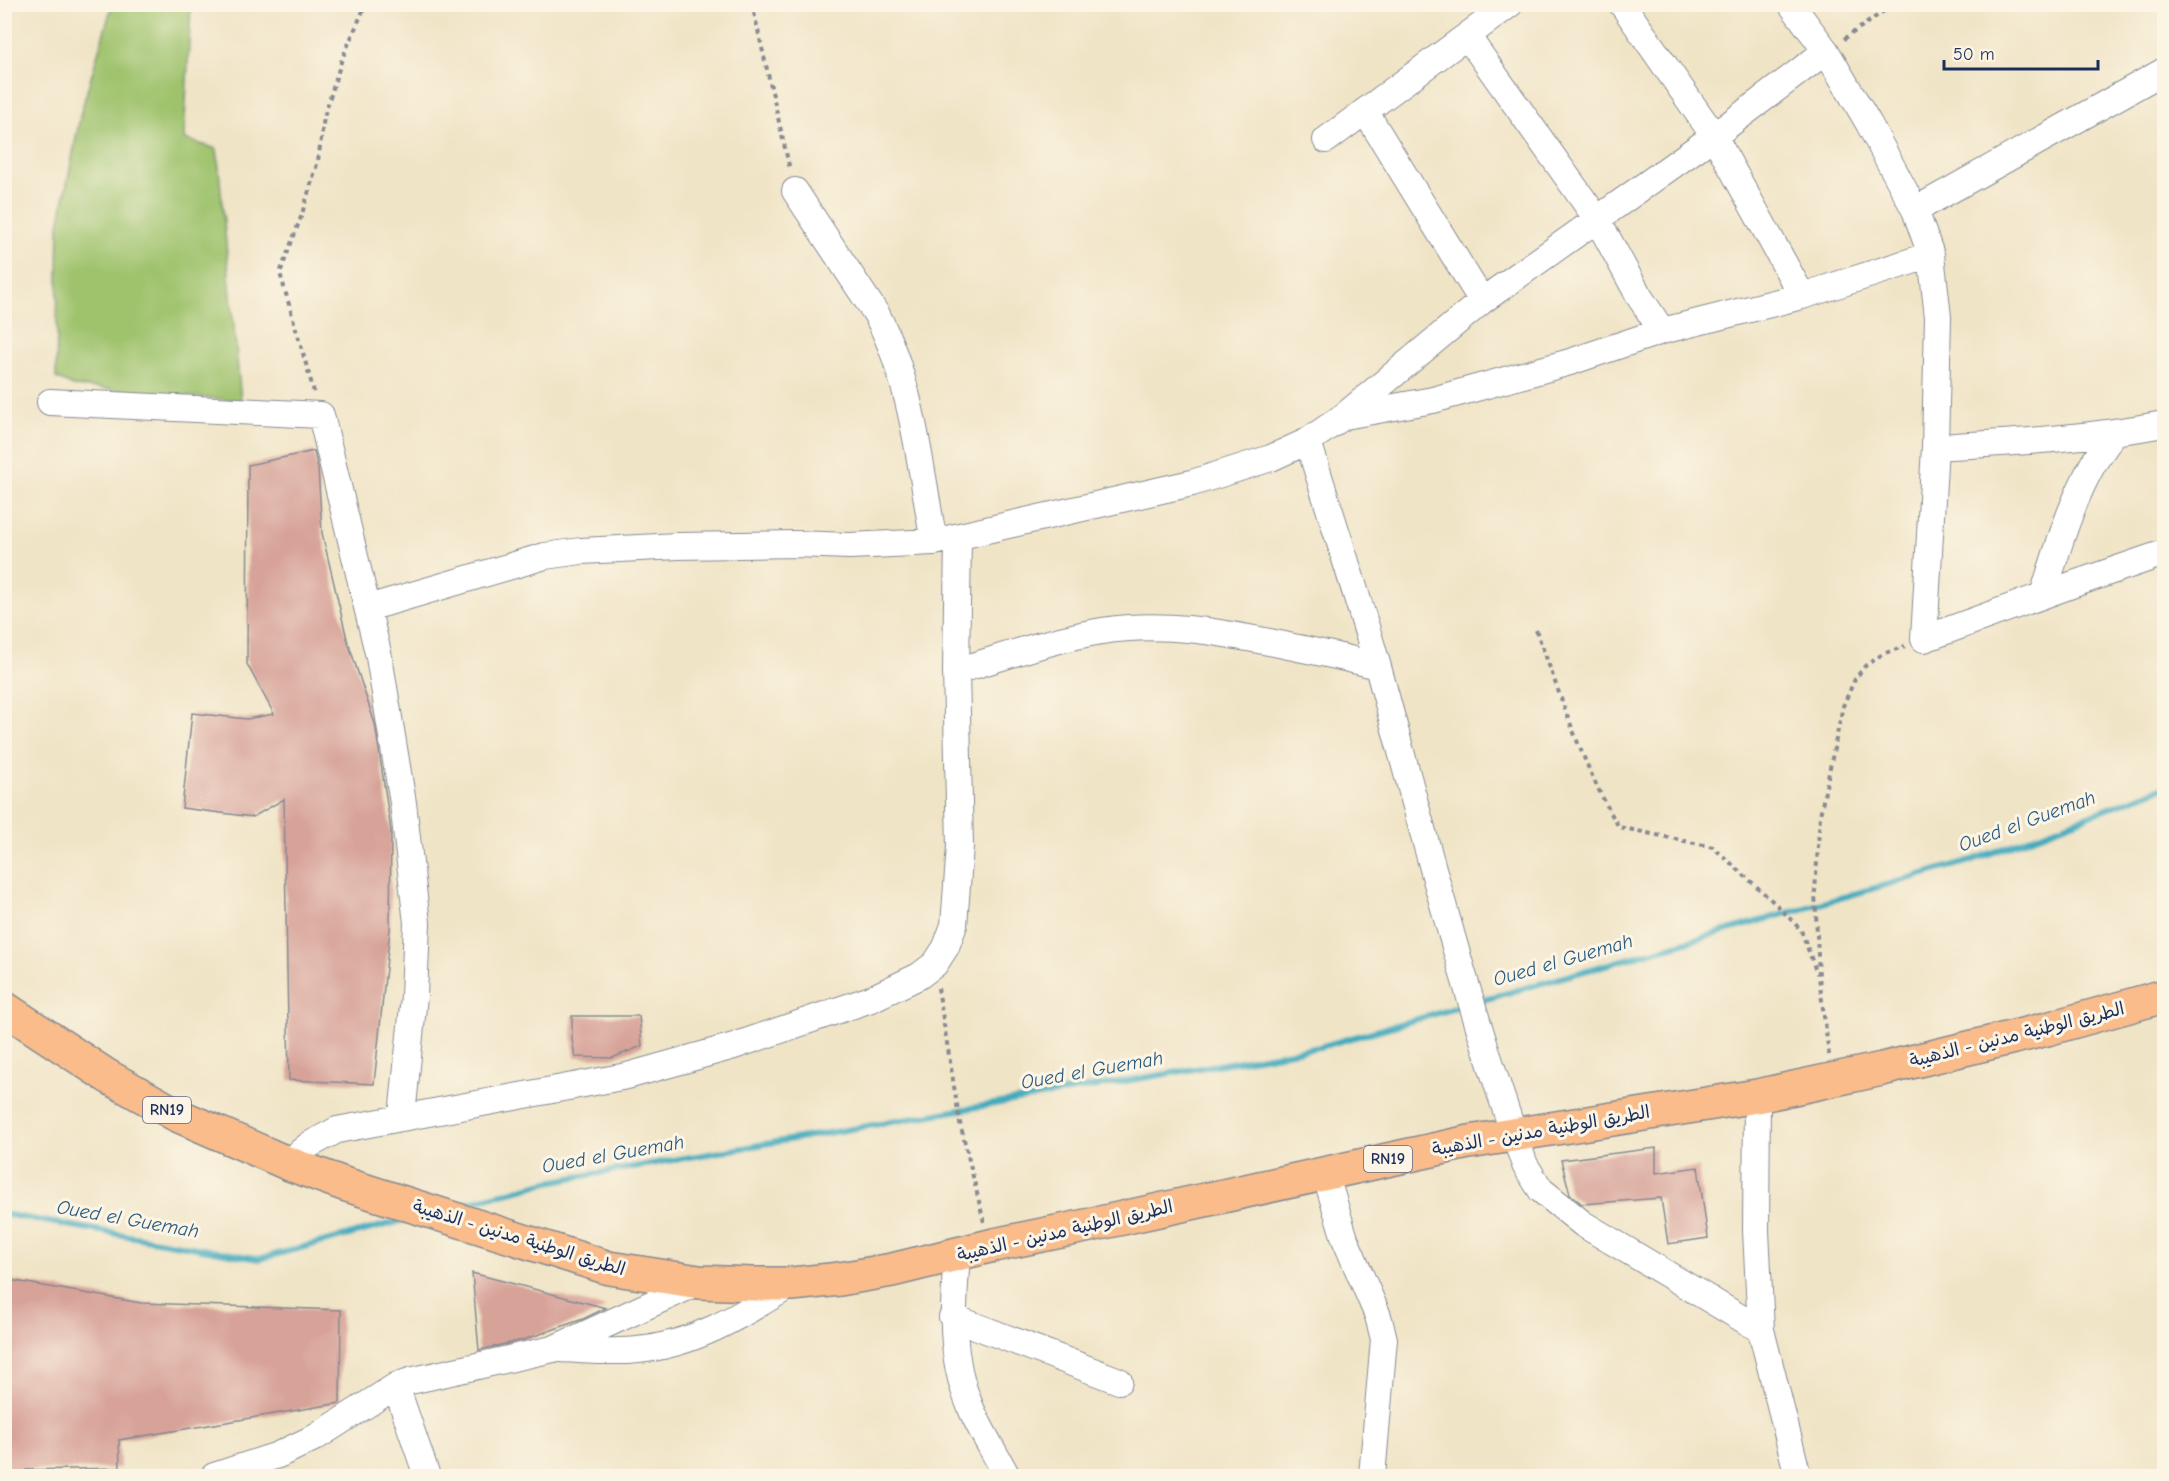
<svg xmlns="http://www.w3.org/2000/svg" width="2169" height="1481" viewBox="0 0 2169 1481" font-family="'Comic Neue','Playpen Sans Arabic',sans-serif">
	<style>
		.green { fill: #9fc36d; stroke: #5d7966; stroke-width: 1.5 }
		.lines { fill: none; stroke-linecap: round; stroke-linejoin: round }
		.stream { stroke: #3faabe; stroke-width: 6 }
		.building { fill: #d7a298 }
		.minor-casing { stroke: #868a92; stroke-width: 28 }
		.primary-casing { stroke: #868a92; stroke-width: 36 }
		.path { stroke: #868a92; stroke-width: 4; stroke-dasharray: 4.5 4.5; stroke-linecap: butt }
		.minor { stroke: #fff; stroke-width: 26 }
		.primary { stroke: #f9bc8a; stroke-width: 33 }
		.labels { text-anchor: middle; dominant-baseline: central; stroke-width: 6; stroke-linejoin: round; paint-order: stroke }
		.shield { fill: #fcf5e5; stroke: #5e6a86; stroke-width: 1.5 }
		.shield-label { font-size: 16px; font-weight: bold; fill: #1b2f5e }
		.street-label { font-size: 18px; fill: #1b2f5e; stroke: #fcf5e5 }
		.water-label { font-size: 20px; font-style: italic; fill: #285a80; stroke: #fcf5e5 }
	</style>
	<rect width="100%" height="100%" fill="#fcf5e5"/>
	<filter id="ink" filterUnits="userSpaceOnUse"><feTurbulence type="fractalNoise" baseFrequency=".0167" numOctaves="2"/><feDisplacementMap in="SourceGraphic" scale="12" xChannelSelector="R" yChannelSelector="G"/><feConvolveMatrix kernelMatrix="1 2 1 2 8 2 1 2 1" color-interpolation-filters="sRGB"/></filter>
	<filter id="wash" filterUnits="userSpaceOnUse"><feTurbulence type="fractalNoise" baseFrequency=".008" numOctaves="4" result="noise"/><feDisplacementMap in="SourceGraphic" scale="24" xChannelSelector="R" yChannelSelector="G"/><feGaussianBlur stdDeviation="1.35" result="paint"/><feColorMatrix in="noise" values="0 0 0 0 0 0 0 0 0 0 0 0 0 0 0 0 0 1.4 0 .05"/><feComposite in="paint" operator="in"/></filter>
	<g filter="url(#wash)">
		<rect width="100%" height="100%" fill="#f0e4c6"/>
		<path class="green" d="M112 5H191L184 139 217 149 241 401 73 386 56 378 59 225 81 112Z"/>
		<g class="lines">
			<path class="stream" d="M1476 1002 1973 860 2164 787
				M456 1206 548 1182 1320 1047 1466 1005
				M4 1214 259 1259 412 1218"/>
		</g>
		<g id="blocks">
			<path class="building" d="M314 451 318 468 322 533 347 639 375 724 391 831 390 929 374 1084 289 1080 284 799 253 817 182 808 192 713 247 719 274 714 247 664 248 465Z
				M572 1016H639L642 1046 612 1058 575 1057 572 1039Z
				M1656 1148V1173L1698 1167 1708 1238 1668 1244 1661 1198 1582 1204 1570 1194 1561 1160Z
				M472 1273 606 1308 583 1319 523 1340 479 1350Z
				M4 1279 141 1303 341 1310 340 1403 119 1440 120 1468 26 1470V1476H4Z"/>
		</g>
	</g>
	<g filter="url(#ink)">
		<use href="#blocks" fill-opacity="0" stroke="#868a92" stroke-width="1.5"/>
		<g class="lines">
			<defs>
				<path id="minor" d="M1622 4 1714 136 1802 296
					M1791 4 1826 51 1869 124 1915 210 1931 255 1938 317 1935 447 1924 639 2074 584 2164 553
					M1467 36 1597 219 1639 296 1662 331
					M1365 111 1482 301
					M1326 140 1510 4
					M795 191 877 315C913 385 920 466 934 542
					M1915 210 2164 71
					M50 402 321 415 379 657 403 803 417 923 414 996 402 1116
					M1345 416 1433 400 1570 362 1662 331 1802 296 1931 255
					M1308 441C1331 516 1356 591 1378 667 1424 834 1466 1002 1525 1165L1541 1190 1583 1224 1761 1330
					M1935 447C2012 443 2088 438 2164 424
					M2043 595C2057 551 2070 505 2093 464 2099 454 2107 444 2114 433
					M368 608 545 556 581 551 678 546 795 544 850 546 934 542 1192 483 1271 458 1308 441 1344 416 1482 301 1714 136 1826 51
					M956 671C1004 657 1053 639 1102 631 1162 621 1220 632 1279 644 1312 651 1344 657 1377 666
					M1757 1096 1756 1231 1761 1330 1798 1476
					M287 1163 309 1145 337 1130 627 1076 734 1046 871 999 919 976 935 964 946 947 954 925 960 846 956 671 958 538
					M1325 1173 1345 1239 1378 1316 1384 1339 1372 1476
					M957 1255C953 1307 949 1356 970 1406 980 1430 995 1453 1007 1476
					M952 1317 1119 1381
					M560 1349C585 1350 612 1353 638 1350 697 1344 743 1314 792 1284
					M396 1386 427 1476
					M214 1476 278 1455 316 1437 396 1386 410 1381 553 1349 699 1282"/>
				<path id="primary" d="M4 1008 107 1076 177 1115 287 1163 344 1184 609 1268 699 1282 753 1284H792L840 1279 892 1270 994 1245 1100 1223 1469 1142 1757 1096 1882 1069 2047 1029 2164 996"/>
			</defs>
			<use href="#minor" class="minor-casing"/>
			<use href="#primary" class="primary-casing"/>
			<path class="path" d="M752 4 790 170
				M1844 39 1894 4
				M314 392 280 273 301 217 318 161 324 117 342 59 366 4
				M1536 630C1561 696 1582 766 1619 827L1713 847 1779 907 1801 930 1817 974
				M938 988 960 1123 984 1222
				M1829 1055 1819 977 1815 892 1820 815 1843 706 1855 679 1865 666 1883 654 1905 646"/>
			<use href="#minor" class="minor"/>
			<use href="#primary" class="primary"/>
		</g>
	</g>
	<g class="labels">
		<g class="shield">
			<rect x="143" y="1097" width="48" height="26" rx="4.5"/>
			<rect x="1364" y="1146" width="48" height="26" rx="4.5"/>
		</g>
		<g class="shield-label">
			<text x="167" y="1110">RN19</text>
			<text x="1388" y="1159">RN19</text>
		</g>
		<g class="street-label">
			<text transform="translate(2017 1035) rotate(-14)">الطريق الوطنية مدنين - الذهيبة</text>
			<text transform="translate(1541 1131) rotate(-10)">الطريق الوطنية مدنين - الذهيبة</text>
			<text transform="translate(1065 1231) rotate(-13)">الطريق الوطنية مدنين - الذهيبة</text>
			<text transform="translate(519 1238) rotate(17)">الطريق الوطنية مدنين - الذهيبة</text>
		</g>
		<g class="water-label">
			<text transform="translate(2027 821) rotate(-20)">Oued el Guemah</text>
			<text transform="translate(1563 960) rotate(-16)">Oued el Guemah</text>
			<text transform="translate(1092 1070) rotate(-10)">Oued el Guemah</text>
			<text transform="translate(613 1154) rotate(-10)">Oued el Guemah</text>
			<text transform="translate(128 1219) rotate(10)">Oued el Guemah</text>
		</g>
	</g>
	<rect width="2169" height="1481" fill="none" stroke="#fcf5e5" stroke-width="24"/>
	<path d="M1944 60v9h154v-9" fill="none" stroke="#1b2f5e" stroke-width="3"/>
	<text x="1953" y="60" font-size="18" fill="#1b2f5e" stroke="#fcf5e5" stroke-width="4.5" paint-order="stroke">50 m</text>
</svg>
